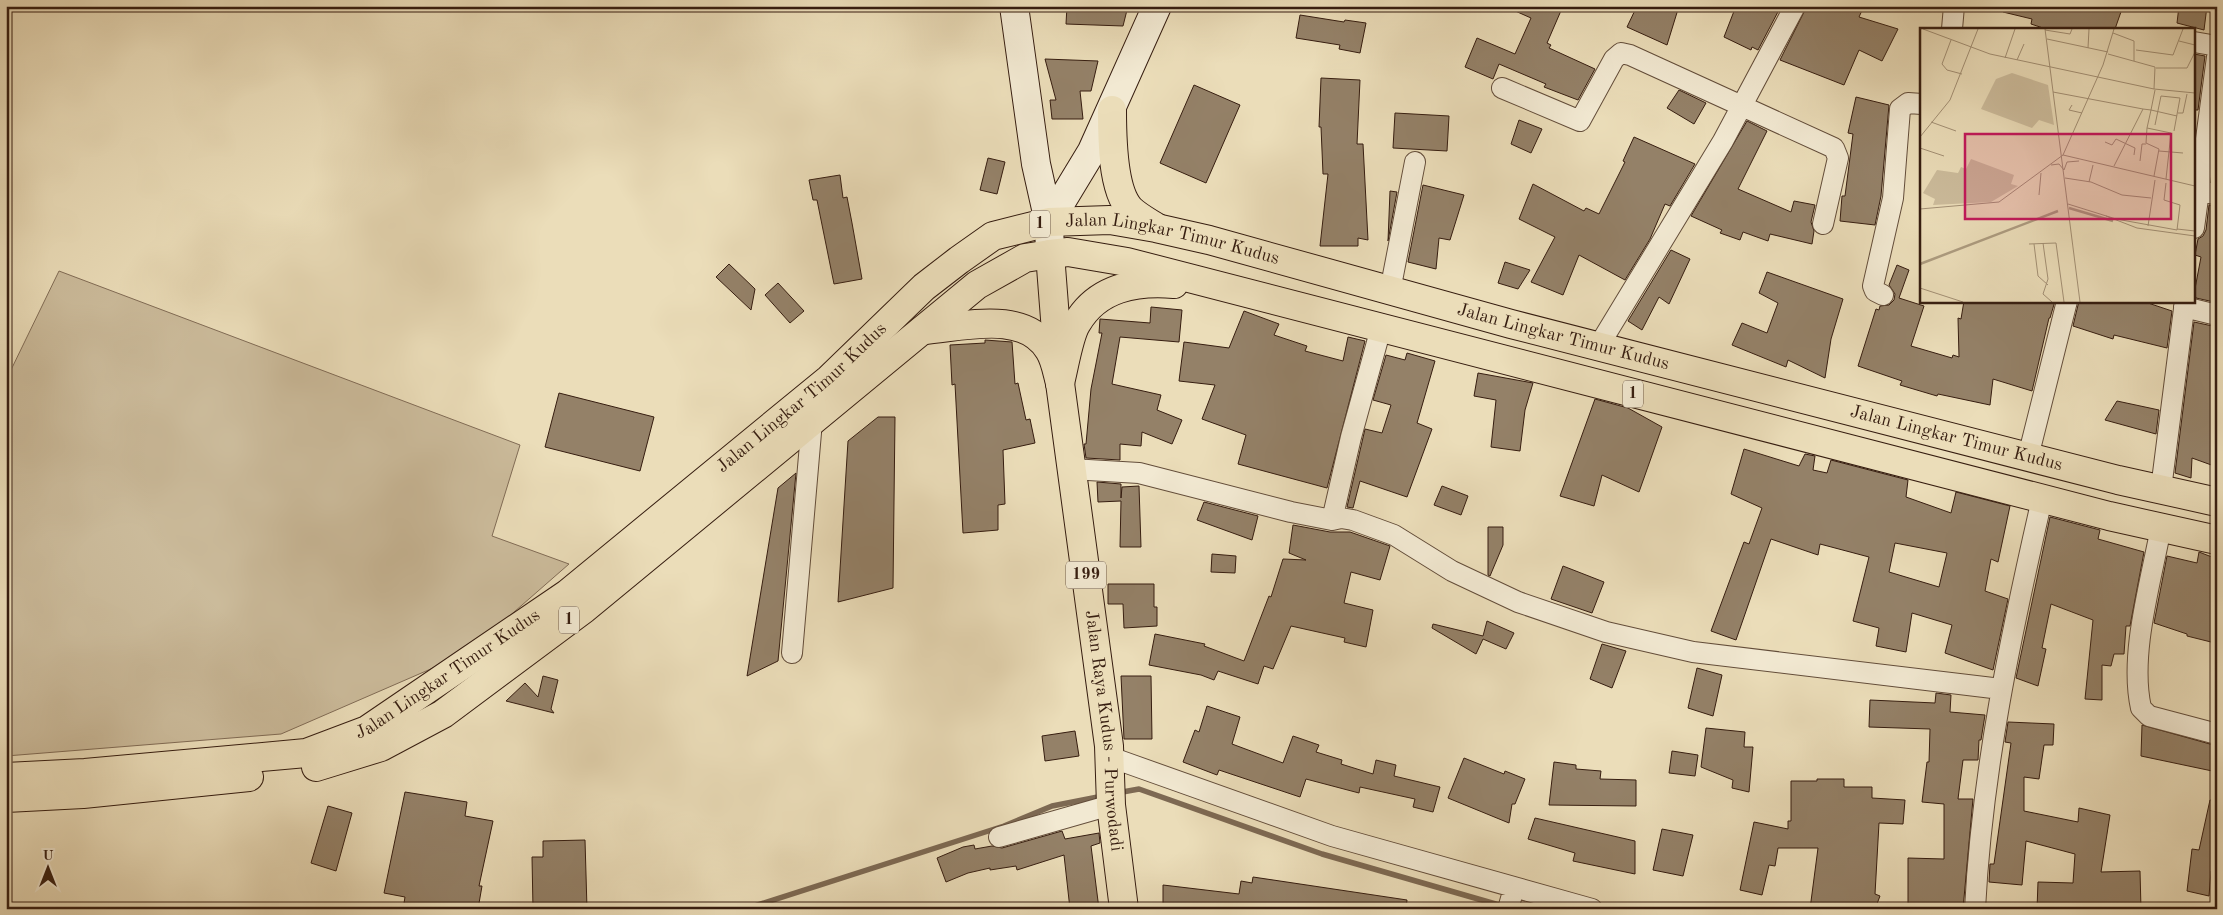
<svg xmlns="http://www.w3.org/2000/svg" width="2223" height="915" viewBox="0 0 2223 915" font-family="'Old Standard TT',serif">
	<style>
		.green { fill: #ccbc9c; stroke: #816c56 }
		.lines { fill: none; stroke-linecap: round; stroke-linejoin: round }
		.stream { stroke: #7d6953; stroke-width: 5.5 }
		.building { fill: #948168; stroke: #361d10; fill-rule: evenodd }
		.minor-casing { stroke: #634d3a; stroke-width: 22 }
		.secondary-casing { stroke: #361d10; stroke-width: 30 }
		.primary-casing { stroke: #361d10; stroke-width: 30 }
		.trunk-casing { stroke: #361d10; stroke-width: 30 }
		.minor { stroke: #f2e9d2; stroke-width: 20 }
		.secondary { stroke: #f2e9d2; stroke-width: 28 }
		.primary { stroke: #ebddb9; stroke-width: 28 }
		.trunk { stroke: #ebddb9; stroke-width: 28 }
		.labels { text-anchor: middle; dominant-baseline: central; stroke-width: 4; stroke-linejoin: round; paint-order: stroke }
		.shield { fill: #f2e9d2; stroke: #6e5a4a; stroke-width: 1 }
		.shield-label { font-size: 16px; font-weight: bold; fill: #361d10 }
		.street-label { font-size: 18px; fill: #361d10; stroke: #f2e9d2 }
		.inset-river { fill: none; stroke: #ad9c80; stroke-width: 2.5 }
		.inset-road { fill: none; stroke: #a39075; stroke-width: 1 }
		.view { fill: #c2185b; fill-opacity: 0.15; stroke: #c2185b; stroke-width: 2.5 }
		.inset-edge { fill: none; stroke: #361d10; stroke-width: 2.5 }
	</style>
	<rect width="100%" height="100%" fill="#ebddb9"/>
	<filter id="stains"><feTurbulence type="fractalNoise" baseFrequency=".004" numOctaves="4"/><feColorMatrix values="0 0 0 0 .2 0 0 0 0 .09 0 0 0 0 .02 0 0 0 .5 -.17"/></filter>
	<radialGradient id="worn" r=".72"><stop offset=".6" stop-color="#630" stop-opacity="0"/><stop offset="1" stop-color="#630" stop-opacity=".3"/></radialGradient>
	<path class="green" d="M59 271 520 445 492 536 569 564 490 633 433 668 281 734 6 756V373L9 374Z"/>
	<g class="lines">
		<path class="stream" d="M1117 793 1139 789 1322 854 1506 907
			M745 909 1004 826 1052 806 1103 796"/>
	</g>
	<path class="building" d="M1067 6H1128L1123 26 1066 24Z
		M1504 6H1563L1547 43 1551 45 1549 48 1595 69 1578 100 1544 87 1546 84 1499 64 1493 79 1465 67 1477 38 1515 54 1531 18Z
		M1637 6H1679L1667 45 1627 27Z
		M1736 6H1781L1758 50 1752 47 1751 50 1724 37Z
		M1807 6H1864L1859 17 1898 29 1882 61 1859 50 1844 85 1780 60Z
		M2004 6H2123L2115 29H2046L2031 24 2032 19 2003 12Z
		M2179 6H2207L2204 30 2177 23Z
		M1300 15 1344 22 1345 20 1366 23 1360 53 1339 49 1340 45 1296 38Z
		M2194 54 2205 56 2198 110H2194Z
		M1045 59 1098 61 1091 91H1080L1083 119H1052L1050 100H1056Z
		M1321 78 1360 80 1357 144H1363L1368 240 1358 238V246H1320L1328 174H1323L1321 127H1319Z
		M1194 85 1240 105 1206 183 1160 163Z
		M1679 90 1706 103 1694 124 1667 108Z
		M1856 97 1889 105 1881 196 1875 225 1840 221 1842 196H1845L1853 134 1848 133Z
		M1395 113 1449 116 1447 151 1393 148Z
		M1519 120 1542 129 1531 153 1511 144Z
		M1747 121 1767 131 1738 189 1791 212 1794 201 1815 205 1811 222 1814 231 1812 244 1770 234 1768 241 1743 232 1740 240 1720 233 1722 230 1691 216Z
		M1634 137 1695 164 1670 206 1665 204 1650 239 1625 280 1579 255 1563 295 1531 282 1555 237 1519 219 1533 184 1584 211 1586 208 1599 214 1625 162 1623 161Z
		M988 158 1005 162 997 194 980 190Z
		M840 175 843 198 847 197 852 223 862 279 834 284 817 200H813L809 180Z
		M1423 185 1464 195 1450 240 1439 238 1436 269 1408 262Z
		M1390 191 1397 192 1388 241Z
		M2209 205 2217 206V287L2214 302 2196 298 2194 294 2201 257 2195 255 2198 239 2203 236 2206 230Z
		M1671 250 1690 259 1669 304 1659 297 1642 330 1628 321Z
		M1505 262 1530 270 1518 289 1498 283Z
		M729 264 755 289 751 310 716 277Z
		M1897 265 1909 270 1899 298 1924 306 1911 346 1952 358 1953 355 1959 357 1958 318 1961 319 1964 301H2055L2050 318H2049L2032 391 1993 379 1990 405 1938 394 1937 396 1900 385 1902 381 1858 366 1876 309 1879 310 1880 306 1889 305 1894 300 1895 294 1889 285Z
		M1767 272 1843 299 1831 339 1825 378 1788 360 1786 367 1732 345 1742 323 1767 333 1778 303 1759 293Z
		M778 283 804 311 790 323 765 295Z
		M2079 301H2142L2172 311 2167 348 2114 335 2113 339 2073 326Z
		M1151 307 1182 310 1179 342 1120 337 1112 384 1161 395 1157 410 1182 420 1172 444 1142 432 1141 446 1120 444V460L1086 458 1084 444H1086L1091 389 1102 333H1099L1100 319 1150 323Z
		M1244 311 1279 324 1274 335 1307 346 1305 351 1343 361 1348 337 1365 341 1327 488 1238 464 1246 435 1202 419 1215 385 1179 381 1184 342 1229 348Z
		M2194 322 2217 327V467L2192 458 2191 478 2175 473Z
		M985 340 1012 342 1015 384 1018 383 1026 420 1030 419 1035 443 1003 450 1005 504 998 505V530L963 533 955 384 952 385 950 345 985 343Z
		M1407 353 1435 361 1417 423 1432 429 1407 497 1360 481 1353 508 1347 507 1365 429 1382 433 1391 405 1373 400 1386 355 1405 360Z
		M1478 373 1533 383 1525 410 1520 451 1491 447 1496 400 1474 396Z
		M559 393 654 417 640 471 545 447Z
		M1595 399 1628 408 1662 427 1639 492 1602 475 1594 506 1560 496Z
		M2117 401 2159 410 2156 434 2105 420Z
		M878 417H895L893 588 838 602 848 441Z
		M1744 449 1799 466 1805 454 1815 456 1813 470 1827 473 1831 460 1908 480 1906 497 1951 513 1956 492 2010 506 1998 562 1991 559 1985 591 2008 599 1993 670 1945 653 1952 625 1912 613 1906 652 1876 646 1879 628 1853 621 1869 557 1820 544 1818 555 1771 539 1736 640 1711 631 1744 542 1749 544 1762 508 1731 494ZM1895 543 1947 553 1939 587 1889 572Z
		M796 473 778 661 747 676 778 488Z
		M1097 482 1121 484V498L1122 487 1139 486 1141 547H1120L1121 501 1098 502Z
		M1442 486 1468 496 1461 515 1434 505Z
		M1204 502 1258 516 1252 540 1197 520Z
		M2050 517 2100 530 2098 539 2144 552 2130 626H2126L2124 654H2114L2111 666 2102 665V700L2085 699 2093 620 2051 604 2042 648 2046 649 2038 686 2016 678Z
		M1293 525 1330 532H1350L1390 546 1380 580 1351 572 1344 603 1373 610 1366 647 1344 642 1345 638 1291 626 1273 669 1264 666 1258 684 1218 671 1214 680 1201 675 1149 665 1155 634 1205 644 1204 646 1244 661 1269 596 1271 597 1283 559 1306 560 1289 553Z
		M1488 527H1503V545L1490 576 1488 575Z
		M2199 552 2217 559 2215 643 2187 636V634L2154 623 2167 556 2197 563Z
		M1212 554 1236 556 1235 573 1211 572Z
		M1563 566 1604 582 1592 613 1551 599Z
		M1108 584H1154V607H1157V626L1124 628 1123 604H1108Z
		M1487 621 1514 633 1506 649 1483 639 1476 654 1432 628 1433 624 1483 636Z
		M1602 644 1626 651 1612 688 1590 679Z
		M1697 668 1722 675 1713 716 1688 708Z
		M543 676 558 680 551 709 554 713 506 701 525 683 538 697Z
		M1121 676H1151L1152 739H1124Z
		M1936 693 1951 695 1950 712 1985 715 1981 740H1979L1978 760H1963L1958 799H1973L1963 909H1908V858L1944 859V804L1922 802 1927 762H1929L1930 729 1869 727 1870 700 1935 703Z
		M1207 706 1240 717 1232 744 1283 763 1293 736 1319 745 1316 752 1342 760 1341 764 1373 774 1376 760 1396 765 1394 776 1440 787 1433 812 1413 807 1415 799 1360 787 1359 793 1306 779 1300 797 1219 770 1217 775 1183 762 1195 730 1199 732Z
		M2008 722 2054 724 2053 745H2044L2039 779 2024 777V811L2078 822 2079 808 2110 815 2101 872 2140 871 2141 909H2037L2038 882 2073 883 2075 854 2026 841 2022 885 1989 882 1990 864H1994L2011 743 2005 742Z
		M2142 725 2217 746V772L2141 756Z
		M1706 728 1745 732 1744 747H1753L1749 792 1732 788 1733 780 1701 767Z
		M1075 731 1079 756 1045 761 1042 736Z
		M1672 751 1698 755 1695 776 1669 773Z
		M1464 758 1504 774 1505 771 1525 779 1515 804H1512L1509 823 1448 798Z
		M1554 762 1576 765V769L1601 771 1600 779 1636 780V806L1549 805Z
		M1817 779H1844V787H1872V798L1905 800 1903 824 1879 823 1875 894 1880 896 1875 909H1810L1818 848H1778L1775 866 1769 865 1762 895 1740 890 1754 822 1788 829V821H1791V781H1817Z
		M405 792 467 802 465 816 493 821 479 886H482L478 909H403L405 897 384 893Z
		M2210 800H2217V872L2211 871 2209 896 2187 891 2192 849 2199 850Z
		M328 806 352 813 336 871 311 863Z
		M1535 818 1635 841V874L1573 861 1575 853 1528 839Z
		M1662 829 1693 835 1683 876 1653 870Z
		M1062 831 1065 839 1099 833 1100 843 1091 846 1099 909H1070L1064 855 1017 870 1016 866 990 870V868L968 873 946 882 937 858 963 847 974 845 975 849 992 846 1002 848Z
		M585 840 587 909H533L532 857H543V841Z
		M1253 877 1407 900 1406 909H1163V885L1239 894 1241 881 1252 883Z"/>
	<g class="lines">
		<defs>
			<path id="minor" d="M1952 29 1954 6
				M2194 42 2217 46
				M1502 88 1580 121 1614 59 1621 53 1630 55 1834 148 1838 158 1823 224
				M2194 191 2217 194
				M2194 228 2217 57
				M1390 291 1415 162
				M1883 295 1875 291 1873 286 1893 198 1900 109 1908 103 1922 104
				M2184 307 2217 315
				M1598 347 1723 141 1795 6
				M2028 457 2067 301
				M1071 469 1139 473 1291 512 1332 520 1341 518 1353 520 1394 535 1452 571 1518 602 1606 632 1693 652 2001 689
				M2161 489 2185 301
				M1332 520 1351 437 1381 328
				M2161 527C2151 582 2129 654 2141 708L2149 716 2217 734
				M792 653 812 421
				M1110 757 1332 836 1592 909
				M999 837 1111 805
				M1508 909 1514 888
				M1975 909C1982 770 2011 634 2042 499"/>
			<path id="secondary" d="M1014 6 1036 164 1049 222 1050 254
				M1049 222 1092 151 1157 6"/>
			<g id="primary">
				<path id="s1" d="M1050 254 1060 383 1109 746 1111 805 1124 909"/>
			</g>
			<g id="trunk">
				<path d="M1112 110C1112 136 1112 189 1130 209 1137 216 1148 222 1156 227"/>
				<path d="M923 330C963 327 1024 309 1049 350 1055 359 1057 372 1060 383"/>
				<path d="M1060 383C1064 368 1069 335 1077 323 1098 287 1136 281 1174 284"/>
				<path d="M316 767 381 747 443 714 584 609 977 285 1025 258 1050 254 1068 252 1127 262 2109 516 2217 540"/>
				<path id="s2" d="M6 777 85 773 306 753 367 730 567 594 829 379 924 287 959 260 993 236 1049 222 1110 220 1156 228 1209 240 1511 324 2118 480 2217 502"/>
				<path d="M6 798 83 794 249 777"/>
			</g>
		</defs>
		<use href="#minor" class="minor-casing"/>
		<use href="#secondary" class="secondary-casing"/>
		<use href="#primary" class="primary-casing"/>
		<use href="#trunk" class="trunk-casing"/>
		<use href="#minor" class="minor"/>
		<use href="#secondary" class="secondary"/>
		<use href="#primary" class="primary"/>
		<use href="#trunk" class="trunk"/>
	</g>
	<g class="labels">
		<g class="shield">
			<rect x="1030" y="210.5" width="20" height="27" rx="4"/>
			<rect x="1623" y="380.5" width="20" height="27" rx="4"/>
			<rect x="1066" y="561.5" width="40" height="27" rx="4"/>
			<rect x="559" y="606.5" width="20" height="27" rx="4"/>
		</g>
		<g class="shield-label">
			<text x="1040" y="224">1</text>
			<text x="1633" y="394">1</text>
			<text x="1086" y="575">199</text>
			<text x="569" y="620">1</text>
		</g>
		<g class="street-label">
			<text stroke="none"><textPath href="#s2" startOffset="1348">Jalan Lingkar Timur Kudus</textPath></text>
			<text stroke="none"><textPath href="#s2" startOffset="1752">Jalan Lingkar Timur Kudus</textPath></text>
			<text stroke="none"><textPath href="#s2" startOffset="914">Jalan Lingkar Timur Kudus</textPath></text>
			<text stroke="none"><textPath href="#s2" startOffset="2158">Jalan Lingkar Timur Kudus</textPath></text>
			<text stroke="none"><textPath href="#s2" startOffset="464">Jalan Lingkar Timur Kudus</textPath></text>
			<text stroke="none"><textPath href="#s1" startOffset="480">Jalan Raya Kudus - Purwodadi</textPath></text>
		</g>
	</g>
	<g transform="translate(1920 28)">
		<rect width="275" height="275" fill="#ebddb9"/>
		<path d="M92 45 128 57 134 97 119 92 112 100 61 81 76 51ZM51 131 94 147 91 156 98 158 71 174 13 177 15 171 3 165 17 142 38 145 41 139 46 141Z" fill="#ccbc9c"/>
		<path class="inset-river" d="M149 180 193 193M0 236 138 183"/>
		<path class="inset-road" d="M3 1 70 26 234 61M125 1 160 274M125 2 150 6 152 1M193 5 214 13V33M127 11 188 24M31 12 22 36 27 42 42 46M259 13 275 17M168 20 169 1M216 22 253 27 263 1M188 26 235 39 234 61 275 65M85 30 95 1M97 32 104 16M236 40H267L275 24M133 64 223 81 194 138M152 77 149 82 162 85M223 81 231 82 235 62M258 85H263L267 66M11 94 36 103M235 97 241 68 260 70 254 103M227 100 226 115 239 121 234 148M0 109 30 72 58 1M185 114 192 117 196 111 215 120 214 127M0 120 24 128M239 123 263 125M143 127 183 37 194 1M220 133 222 116H226M131 137 139 136 144 142 147 134 159 133M145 150 171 154 202 167 231 170M246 151 251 105 227 100 231 82 257 88M169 154 173 137M119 167 121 145M148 176 196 191 257 202 260 177 244 172 246 155M0 181 79 174 143 127 275 158M186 188 217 200 275 208M228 198 235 152M257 201 275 203M123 215 128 251 123 266 132 274M109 216 136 215 144 274M114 216 118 248 128 257M0 260 43 274"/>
		<path class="view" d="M45 106H251V191H45Z"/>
		<rect width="275" height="275" class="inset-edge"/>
	</g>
	<rect width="2223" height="915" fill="none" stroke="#ebddb9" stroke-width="25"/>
	<rect x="8" y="8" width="2208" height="900" fill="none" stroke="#361d10" stroke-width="2.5"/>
	<rect x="12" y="12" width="2198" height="890" fill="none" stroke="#361d10"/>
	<g transform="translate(48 868)" stroke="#f2e9d2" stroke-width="4" paint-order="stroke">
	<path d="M0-4L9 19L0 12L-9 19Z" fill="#361d10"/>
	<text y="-8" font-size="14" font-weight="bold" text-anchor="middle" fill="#361d10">U</text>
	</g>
	<rect width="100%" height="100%" filter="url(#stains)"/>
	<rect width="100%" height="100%" fill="url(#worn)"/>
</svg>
